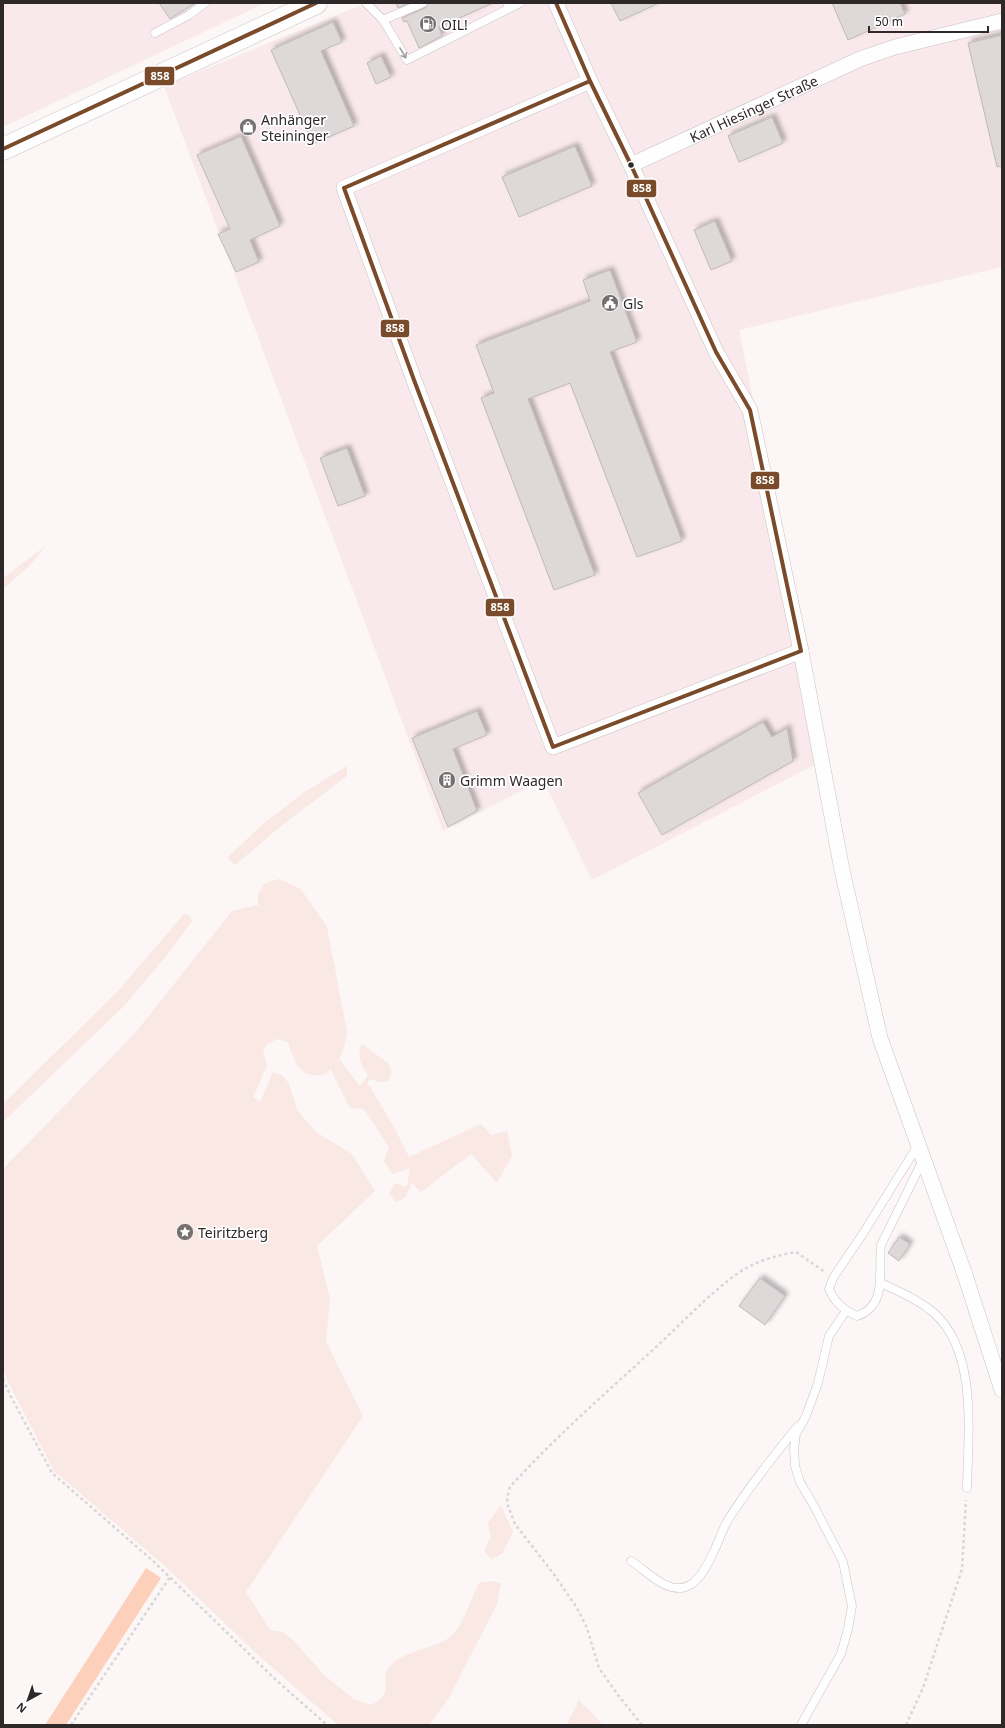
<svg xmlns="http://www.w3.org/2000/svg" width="1005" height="1728" viewBox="0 0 1005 1728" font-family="'Noto Sans',sans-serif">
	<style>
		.built { fill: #f9e9ec }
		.green { fill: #f9e8e3 }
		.forest { fill: #fdd0bc }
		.building { fill: #ded8d8; stroke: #bfb9b9; filter: url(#shadow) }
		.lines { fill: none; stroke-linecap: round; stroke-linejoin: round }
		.service-casing { stroke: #c8c2c3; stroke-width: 9 }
		.minor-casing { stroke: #c8c2c3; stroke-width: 16 }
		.primary-casing { stroke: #c8c2c3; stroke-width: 23 }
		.path { stroke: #d8d6d7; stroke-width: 2.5; stroke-dasharray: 3 3; stroke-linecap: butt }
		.service { stroke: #fffefe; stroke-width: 8 }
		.minor { stroke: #fffefe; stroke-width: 15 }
		.primary { stroke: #fffefe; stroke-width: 22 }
		.bus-1-casing { stroke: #fff; stroke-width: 7 }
		.bus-1 { stroke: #7a4b2a; stroke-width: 4 }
		.oneway { stroke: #a19e9e }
		.bus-dot { fill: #2f2829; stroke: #fff; stroke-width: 1.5 }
		.labels { text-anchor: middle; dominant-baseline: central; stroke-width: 3.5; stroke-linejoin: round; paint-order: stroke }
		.poi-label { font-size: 14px; fill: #2f2829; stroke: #fff; text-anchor: start }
		.street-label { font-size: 14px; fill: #2f2829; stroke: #fff }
		.line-badge { stroke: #fff; stroke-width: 1.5 }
		.badge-label { font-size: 11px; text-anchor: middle; font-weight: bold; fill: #fff }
	</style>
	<defs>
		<filter id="shadow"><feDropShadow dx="3.5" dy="-3.5" stdDeviation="2" flood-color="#0004"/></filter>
	</defs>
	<rect width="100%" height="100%" fill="#fcf6f7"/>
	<path class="built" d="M3 3H265L3 127Z
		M366 3H1002V267L739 330 826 759 592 880 543 780 443 831 164 86Z"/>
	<path class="green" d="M47 545 29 566 3 589V578Z
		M347 766V776L281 826 235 865 227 858 263 824 303 793Z
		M279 879 301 889 327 927 347 1032 344 1048 339 1059 360 1086 368 1075C361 1065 356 1056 362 1044L388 1063 392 1072 388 1081 380 1082 371 1079 367 1082 394 1127 409 1157 481 1124 491 1135 507 1131 512 1156 497 1183 471 1154 421 1192 412 1183 405 1198 396 1202 389 1194 395 1183 407 1187 410 1168 392 1174 384 1161 389 1147 364 1109 350 1108 330 1068 327 1074C300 1080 295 1064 288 1042L277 1039 266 1045 263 1051 267 1066 253 1097 260 1102 273 1072 283 1076 289 1084 297 1110 316 1132 352 1154 375 1191 317 1246 330 1299 326 1341 363 1416 246 1592 270 1630 283 1632 294 1641 324 1675 354 1699 371 1705C398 1692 377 1680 391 1665 405 1649 443 1649 456 1631 466 1617 471 1598 479 1583L494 1581 501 1584 497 1604 450 1696 429 1725H338L257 1654 166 1567 54 1471 8 1382 3 1369V1169L136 1032 232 911 258 905V894L265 883Z
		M184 914 189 915 192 921 168 954 124 1006 3 1122V1104L118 991Z
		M501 1505 513 1532 502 1554 491 1559 484 1550 491 1537 488 1523Z
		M578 1699 603 1725H566L577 1705Z"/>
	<path class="forest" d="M146 1568 161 1578 66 1725H45Z"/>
	<path class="building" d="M159 3H195L170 19Z
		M396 3H409L398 8Z
		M428 3H493L439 27 442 36 419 48 407 21 404 22 402 18 425 8Z
		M611 3H659L620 21Z
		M832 3H900L905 14 848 40Z
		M333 22 342 42 321 51 354 126 313 144 271 50Z
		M1002 35V166L997 167 968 43Z
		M381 56 391 77 376 84 367 63Z
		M772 117 783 143 739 162 728 136Z
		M241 136 280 226 250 240 259 262 236 272 218 234 230 229 197 155Z
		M575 146 592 186 519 217 502 177Z
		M715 221 732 261 711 270 694 230Z
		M610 270 637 342 610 352 682 541 637 557 570 383 528 399 595 575 554 590 481 398 494 393 476 345 590 301 583 280Z
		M347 448 365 496 338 506 320 458Z
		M477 711 487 735 453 749 477 811 448 827 412 738Z
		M763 722 772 737 787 728 793 761 662 835 638 793Z
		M899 1237 910 1244 899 1261 888 1253Z
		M760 1278 785 1296 765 1325 739 1306Z"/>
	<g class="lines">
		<defs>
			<path id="service" d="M366 3 383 20 407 60 512 7
				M507 3 512 7 520 3
				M383 20 423 3
				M155 33 189 15 205 3
				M918 1145 864 1232 833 1278 829 1289C835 1303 844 1310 857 1316 888 1306 878 1271 881 1245L923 1160
				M881 1283C899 1292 918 1299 934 1313 978 1352 968 1434 967 1488
				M631 1561C647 1571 669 1597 690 1585 701 1579 709 1562 714 1551 719 1541 722 1530 728 1520 748 1488 773 1457 797 1427
				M801 1725 841 1654 848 1629 852 1606 843 1562 814 1506 800 1482 795 1466 794 1448 796 1434 806 1416 818 1383 829 1336 846 1311"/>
			<g id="minor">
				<path d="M556 3 590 81 631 165 716 352 750 410 801 651 842 870 880 1038 964 1272 1002 1390"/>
				<path d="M590 81 344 188 414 380 553 747 801 651"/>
				<path id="s1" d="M631 165 860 59 895 47 1002 21"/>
			</g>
			<path id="primary" d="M3 149 316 3"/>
		</defs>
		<use href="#service" class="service-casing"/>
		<use href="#minor" class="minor-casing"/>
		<use href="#primary" class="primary-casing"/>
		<path class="path" d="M3 1379 10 1395 52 1473 152 1560 277 1681 327 1725
			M71 1725 170 1577
			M642 1725 618 1695 599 1668 587 1628 577 1608 553 1573 515 1524 508 1506 507 1498 510 1487C555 1437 606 1393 656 1347 682 1323 706 1297 734 1276 753 1262 773 1256 796 1252L825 1272
			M906 1725 923 1688 962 1569 966 1500"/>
		<use href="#service" class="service"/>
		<use href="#minor" class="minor"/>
		<use href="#primary" class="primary"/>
		<defs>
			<path id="bus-1" d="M556 3 590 81 631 165 716 352 750 410 801 651
				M3 149 316 3
				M344 188 414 380 553 747
				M344 188 590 81
				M553 747 801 651"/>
		</defs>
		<use href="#bus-1" class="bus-1-casing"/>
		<use href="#bus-1" class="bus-1"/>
	</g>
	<defs><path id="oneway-shaft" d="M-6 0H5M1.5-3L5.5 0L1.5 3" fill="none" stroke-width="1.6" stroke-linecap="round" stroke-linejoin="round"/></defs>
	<use class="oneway" href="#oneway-shaft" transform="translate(403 53) rotate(59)"/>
	<defs>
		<symbol id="fuel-disc" viewBox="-11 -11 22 22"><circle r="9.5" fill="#777071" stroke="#fff"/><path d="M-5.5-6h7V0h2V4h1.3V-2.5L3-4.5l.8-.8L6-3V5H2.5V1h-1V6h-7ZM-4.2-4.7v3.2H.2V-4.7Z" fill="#fff"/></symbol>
		<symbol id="shop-disc" viewBox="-11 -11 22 22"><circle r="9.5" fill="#777071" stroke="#fff"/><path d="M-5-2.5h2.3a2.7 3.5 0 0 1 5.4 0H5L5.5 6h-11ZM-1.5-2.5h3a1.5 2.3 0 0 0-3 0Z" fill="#fff"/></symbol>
		<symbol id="civic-disc" viewBox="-11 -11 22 22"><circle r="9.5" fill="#777071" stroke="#fff"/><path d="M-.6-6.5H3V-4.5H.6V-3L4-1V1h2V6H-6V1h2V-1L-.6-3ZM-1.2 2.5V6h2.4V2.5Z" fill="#fff"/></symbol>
		<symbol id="building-disc" viewBox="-11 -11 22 22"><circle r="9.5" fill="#777071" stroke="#fff"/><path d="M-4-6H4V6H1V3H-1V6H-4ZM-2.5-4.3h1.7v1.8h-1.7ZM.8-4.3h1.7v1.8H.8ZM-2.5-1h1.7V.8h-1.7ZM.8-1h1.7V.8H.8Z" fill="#fff"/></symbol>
		<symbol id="sight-disc" viewBox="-11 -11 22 22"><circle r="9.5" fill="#777071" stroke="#fff"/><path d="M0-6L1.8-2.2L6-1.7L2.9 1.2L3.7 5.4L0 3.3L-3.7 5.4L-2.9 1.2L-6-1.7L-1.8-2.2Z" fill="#fff"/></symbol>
	</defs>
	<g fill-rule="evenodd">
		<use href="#fuel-disc" x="418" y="14" width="20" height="20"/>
		<use href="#shop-disc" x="238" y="117" width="20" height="20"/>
		<use href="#civic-disc" x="600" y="293" width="20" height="20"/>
		<use href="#building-disc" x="437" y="770" width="20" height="20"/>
		<use href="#sight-disc" x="175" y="1222" width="20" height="20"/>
	</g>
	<circle class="bus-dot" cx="631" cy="165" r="3.5"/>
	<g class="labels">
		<g class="poi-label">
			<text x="441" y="24">OIL!</text>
			<text x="261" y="119">Anhänger<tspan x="261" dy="16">Steininger</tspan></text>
			<text x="623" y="303">Gls</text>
			<text x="460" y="780">Grimm Waagen</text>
			<text x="198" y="1232">Teiritzberg</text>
		</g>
		<g class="street-label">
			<text stroke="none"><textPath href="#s1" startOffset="135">Karl Hiesinger Straße</textPath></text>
		</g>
	</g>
	<g class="line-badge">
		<rect x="144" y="66" width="31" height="20" rx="4" fill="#7a4b2a"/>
		<rect x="626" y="179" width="31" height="19" rx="4" fill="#7a4b2a"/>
		<rect x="380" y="319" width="30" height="19" rx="4" fill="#7a4b2a"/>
		<rect x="750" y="471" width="30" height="19" rx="4" fill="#7a4b2a"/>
		<rect x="485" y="598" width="30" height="19" rx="4" fill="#7a4b2a"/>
	</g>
	<g class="badge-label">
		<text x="160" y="80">858</text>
		<text x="642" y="192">858</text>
		<text x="395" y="332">858</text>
		<text x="765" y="484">858</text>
		<text x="500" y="611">858</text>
	</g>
	<rect width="1005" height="1728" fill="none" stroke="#2f2829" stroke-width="8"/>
	<g transform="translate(28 1700) rotate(220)" stroke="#ffffff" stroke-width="3" paint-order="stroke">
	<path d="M0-3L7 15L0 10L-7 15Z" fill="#2f2829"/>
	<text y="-6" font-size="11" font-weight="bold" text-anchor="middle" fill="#2f2829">N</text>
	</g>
	<path d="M869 26v6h119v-6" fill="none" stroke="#2f2829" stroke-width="2"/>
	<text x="875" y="26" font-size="12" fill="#2f2829" stroke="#ffffff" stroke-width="3" paint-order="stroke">50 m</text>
</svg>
